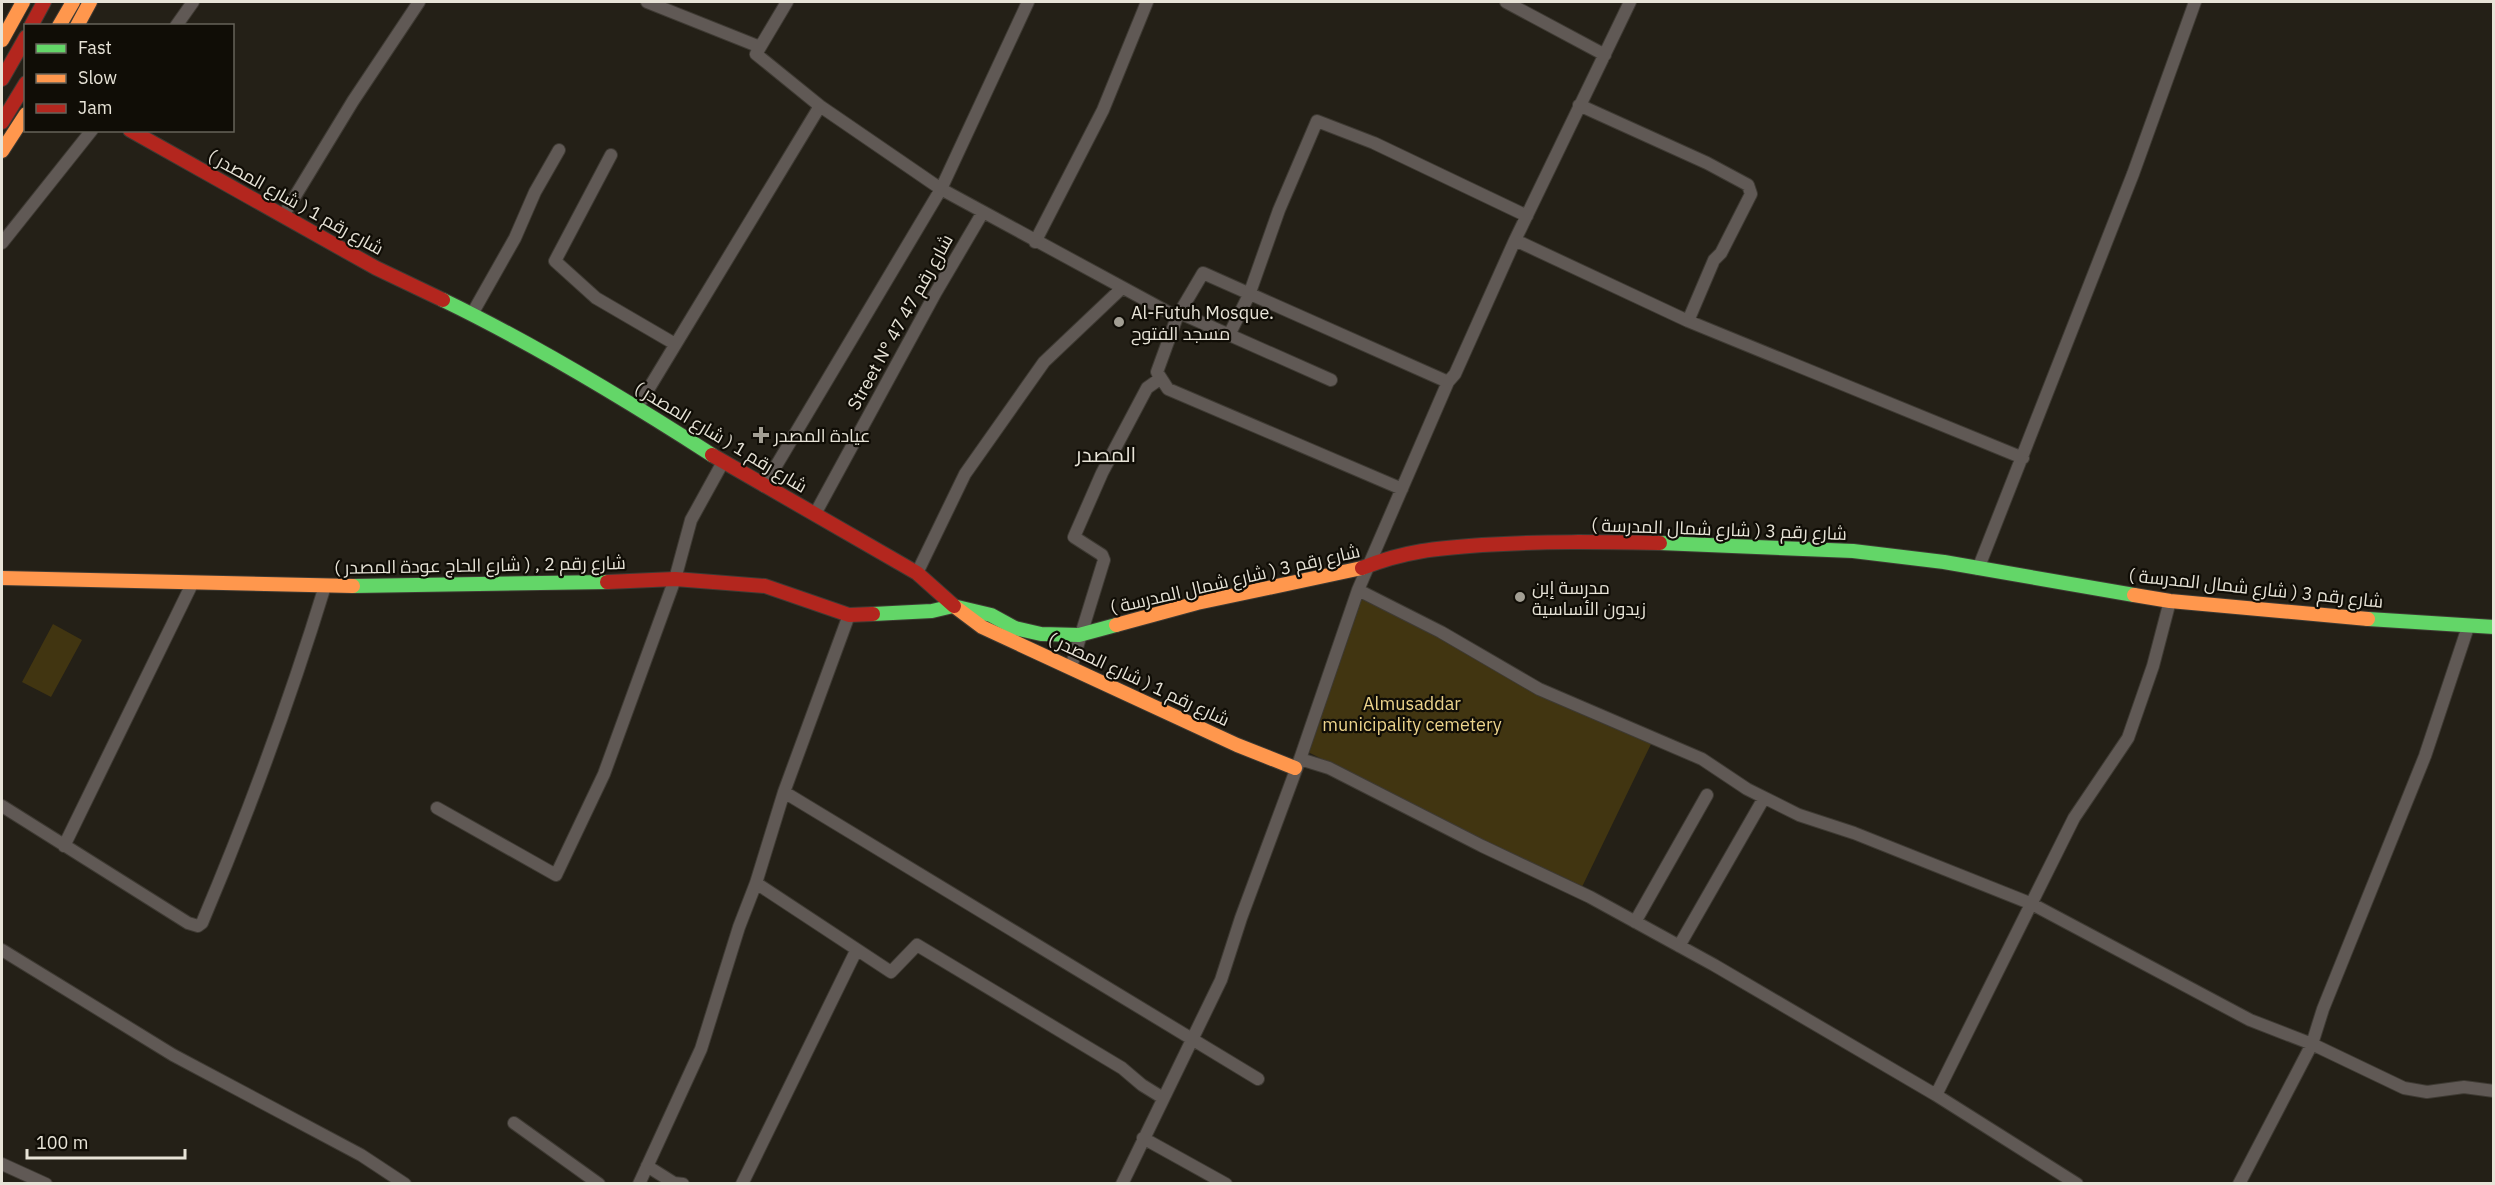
<svg xmlns="http://www.w3.org/2000/svg" width="2495" height="1185" viewBox="0 0 2495 1185" font-family="'IBM Plex Sans',Cairo,sans-serif">
	<style>
		.green { fill: #413511 }
		.lines { fill: none; stroke-linecap: round; stroke-linejoin: round }
		.street-casing { stroke: #3e3a33; stroke-width: 14 }
		.fast-casing { stroke: #3e3a33; stroke-width: 16 }
		.slow-casing { stroke: #3e3a33; stroke-width: 16 }
		.jam-casing { stroke: #3e3a33; stroke-width: 16 }
		.street { stroke: #605955; stroke-width: 12 }
		.fast { stroke: #63d668; stroke-width: 14 }
		.slow { stroke: #ff974d; stroke-width: 14 }
		.jam { stroke: #b3261e; stroke-width: 14 }
		.poi-dot { fill: #a39f94; stroke: #100d06; stroke-width: 2 }
		.labels { text-anchor: middle; dominant-baseline: central; stroke-width: 4.5; stroke-linejoin: round; paint-order: stroke }
		.street-label { font-size: 18px; fill: #e7e3d7; stroke: #100d06 }
		.poi-label { font-size: 18px; fill: #e7e3d7; stroke: #100d06; text-anchor: start }
		.park-label { font-size: 18px; fill: #edd48c; stroke: #100d06 }
		.quarter-label { font-size: 21px; fill: #e7e3d7; stroke: #100d06 }
	</style>
	<rect width="100%" height="100%" fill="#242017"/>
	<path class="green" d="M1363 595 1652 742 1581 889 1308 752V741Z
		M53 624 82 640 51 697 22 682Z"/>
	<g class="lines">
		<defs>
			<path id="street" d="M647 2 760 47
				M787 2 756 54 820 106 941 189 1177 317
				M1506 2 1605 55
				M176 26 193 2
				M1579 105 1707 163 1748 185 1751 194 1721 253 1714 260 1688 321
				M611 155 555 261 596 298 675 344
				M283 216 353 101 419 2
				M1515 240 1688 321 2023 458
				M1035 242 1103 110 1147 2
				M2 243 92 130
				M1180 313 1331 380
				M472 314 515 238 535 192 559 150
				M1229 335 1249 295 1279 210 1317 121 1374 143 1527 216
				M637 408 820 106
				M764 486 941 189 1028 2
				M1402 489 1168 389 1157 372 1177 317 1203 273 1448 382
				M815 514 936 292 983 212
				M1978 569 2133 174 2195 2
				M917 573 965 474 1044 362 1122 288
				M1358 590 1441 632 1539 689 1702 759 1747 789 1799 815 1854 833 2032 904 2250 1020 2312 1044 2404 1088 2427 1092 2464 1087 2494 1091
				M1071 667 1104 560 1102 555 1074 537 1102 473 1147 388 1161 378
				M1300 759 1329 768 1482 846 1590 897 1714 965 1936 1095 2077 1184
				M784 792 1258 1079
				M2 806 188 923 198 926 202 923C249 812 290 700 325 586
				M437 808 556 875 604 774 675 579 691 520 723 462
				M64 846 192 584
				M756 883 891 972 917 945 1122 1068 1142 1085 1163 1098
				M1635 922 1707 795
				M1679 946 1764 798
				M2 950 173 1055 361 1155 405 1184
				M1936 1095 2074 818 2128 738 2153 666 2170 601
				M514 1123 599 1184
				M1143 1138 1226 1184
				M2 1164 46 1184
				M647 1166 674 1183 683 1184
				M639 1184 701 1049 739 927 756 883 784 792 849 615
				M742 1184 856 951
				M1122 1184 1221 980 1241 918 1300 759 1358 590 1448 382 1455 374 1515 240 1630 2
				M2239 1184 2312 1044 2323 1009 2425 756 2468 627"/>
			<path id="fast" d="M443 300C536 345 625 399 712 455
				M1660 543 1853 551 1944 562 2134 595
				M353 586 607 582
				M873 614 932 611 953 606 991 615 1015 628 1041 634 1079 635 1116 625
				M2368 619 2494 627"/>
			<path id="slow" d="M59 26 73 2
				M77 26 90 2
				M2 40 23 2
				M2 151 26 114
				M2 578 353 586
				M2134 595 2170 601 2368 619
				M954 606 982 627 1237 745 1295 768
				M1116 625 1197 603 1362 568"/>
			<path id="jam" d="M31 26 44 2
				M2 79 26 37
				M2 122 26 83
				M130 130 376 268 443 300
				M712 455 917 573 954 606
				M1362 568C1404 551 1438 548 1482 545 1542 541 1601 542 1660 543
				M607 582 675 579 765 586 849 615 873 614"/>
		</defs>
		<use href="#street" class="street-casing"/>
		<use href="#fast" class="fast-casing"/>
		<use href="#slow" class="slow-casing"/>
		<use href="#jam" class="jam-casing"/>
		<use href="#street" class="street"/>
		<use href="#fast" class="fast"/>
		<use href="#slow" class="slow"/>
		<use href="#jam" class="jam"/>
	</g>
	<g class="poi-dot">
		<circle cx="1119" cy="322" r="6"/>
		<path d="M758 426h6v6h6v6h-6v6h-6v-6h-6v-6h6z"/>
		<circle cx="1520" cy="597" r="6"/>
	</g>
	<g class="labels">
		<g class="street-label">
			<text transform="translate(296 202) rotate(29)">شارع رقم 1 ( شارع المصدر )</text>
			<text transform="translate(900 322) rotate(-61)">Street N° 47 شارع رقم 47</text>
			<text transform="translate(721 437) rotate(31)">شارع رقم 1 ( شارع المصدر )</text>
			<text transform="translate(1719 529) rotate(2)">شارع رقم 3 ( شارع شمال المدرسة )</text>
			<text transform="translate(480 565) rotate(-1)">شارع رقم 2 , ( شارع الحاج عودة المصدر )</text>
			<text transform="translate(1235 579) rotate(-13)">شارع رقم 3 ( شارع شمال المدرسة )</text>
			<text transform="translate(2256 588) rotate(6)">شارع رقم 3 ( شارع شمال المدرسة )</text>
			<text transform="translate(1139 679) rotate(25)">شارع رقم 1 ( شارع المصدر )</text>
		</g>
		<g class="poi-label">
			<text x="1131" y="312">Al-Futuh Mosque.<tspan x="1131" dy="21">مسجد الفتوح</tspan></text>
			<text x="774" y="435">عيادة المصدر</text>
			<text x="1532" y="587">مدرسة إبن<tspan x="1532" dy="21">زيدون الأساسية</tspan></text>
		</g>
		<g class="park-label">
			<text x="1412" y="703">Almusaddar<tspan x="1412" dy="21">municipality cemetery</tspan></text>
		</g>
		<g class="quarter-label">
			<text x="1106" y="454">المصدر</text>
		</g>
	</g>
	<rect width="2495" height="1185" fill="none" stroke="#e7e3d7" stroke-width="6"/>
	<rect x="24" y="24" width="210" height="108" fill="#100d06" stroke="#66635a" stroke-width="1.5"/>
	<rect x="36" y="44" width="30" height="9" fill="#63d668" stroke="#66635a" stroke-width="1.5"/>
	<text x="78" y="54" font-size="18" fill="#e7e3d7">Fast</text>
	<rect x="36" y="74" width="30" height="9" fill="#ff974d" stroke="#66635a" stroke-width="1.5"/>
	<text x="78" y="84" font-size="18" fill="#e7e3d7">Slow</text>
	<rect x="36" y="104" width="30" height="9" fill="#b3261e" stroke="#66635a" stroke-width="1.5"/>
	<text x="78" y="114" font-size="18" fill="#e7e3d7">Jam</text>
	<path d="M27 1149v9h158v-9" fill="none" stroke="#e7e3d7" stroke-width="3"/>
	<text x="36" y="1149" font-size="18" fill="#e7e3d7" stroke="#100d06" stroke-width="4.5" paint-order="stroke">100 m</text>
</svg>
